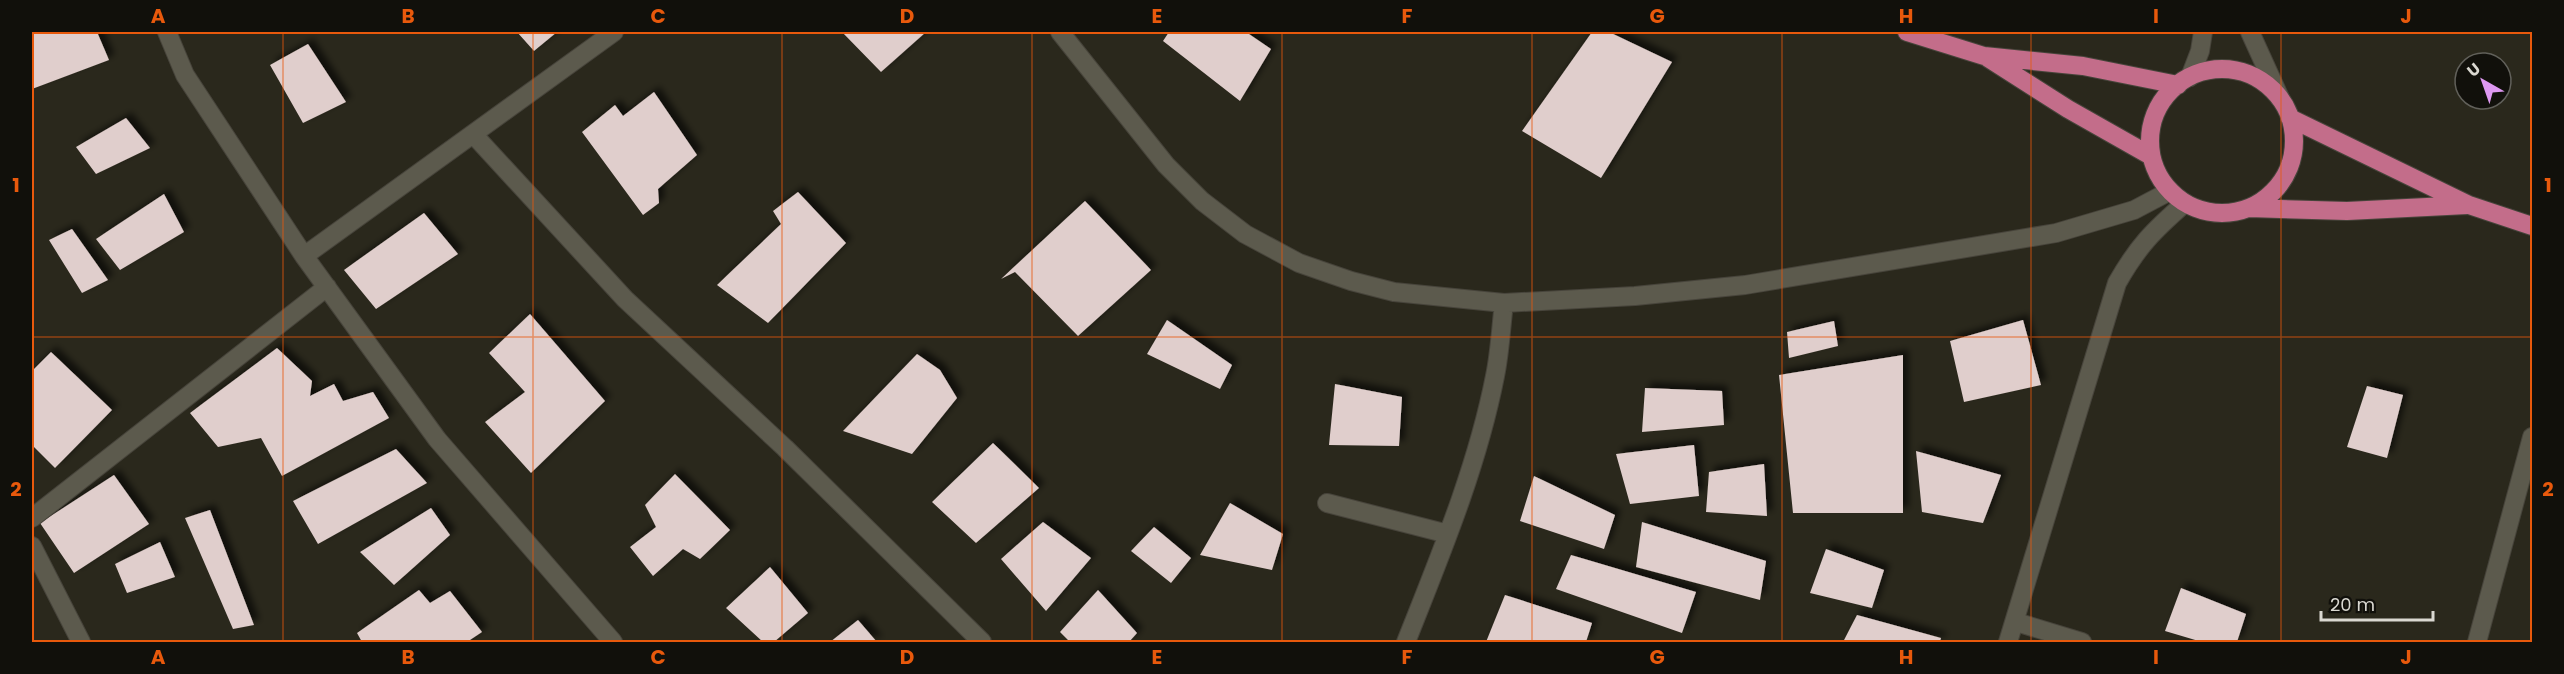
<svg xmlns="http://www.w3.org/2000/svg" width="2564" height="674" viewBox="0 0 2564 674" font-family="Poppins,sans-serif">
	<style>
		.building { fill: #e0cecc; filter: url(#shadow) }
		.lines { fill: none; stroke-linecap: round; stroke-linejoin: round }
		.minor-casing { stroke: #47443b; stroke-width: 20 }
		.trunk-casing { stroke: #47443b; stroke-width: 20 }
		.minor { stroke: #5c5a4d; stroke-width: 18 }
		.trunk { stroke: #c36d8a; stroke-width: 18 }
		.grid { fill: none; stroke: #e8590c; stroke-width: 1.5; stroke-opacity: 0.55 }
		.neatline { fill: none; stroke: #e8590c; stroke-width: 2 }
		.grid-label { font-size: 20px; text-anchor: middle; font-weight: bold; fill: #e8590c }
	</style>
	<defs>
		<filter id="shadow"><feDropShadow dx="5.5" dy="-5.5" stdDeviation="3" flood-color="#0009"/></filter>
	</defs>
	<rect width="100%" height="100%" fill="#2a281c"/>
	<path class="building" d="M32 32H97L109 60 32 89Z
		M517 32H557L534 51Z
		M842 32H926L881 72Z
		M1169 32H1246L1271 49 1240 101 1163 41Z
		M1592 32H1609L1672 62 1601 178 1522 131Z
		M308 44 346 102 303 123 270 65Z
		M654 92 697 155 658 189 659 203 643 215 582 132 615 105 623 116Z
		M126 118 150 148 96 174 76 147Z
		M798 192 846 243 768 323 717 285 781 224 773 211Z
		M164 194 184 232 120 270 96 239Z
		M1085 201 1151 270 1078 336 1015 272 1001 279Z
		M424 213 458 254 376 309 344 270Z
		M72 229 108 280 82 293 49 240Z
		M530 314 605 401 531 473 485 422 525 392 489 353Z
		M1167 320 1232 365 1220 389 1147 354Z
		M2023 320 2041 385 1964 402 1950 341Z
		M1834 321 1838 346 1789 358 1787 332Z
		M277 348 312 381 310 396 334 384 343 401 373 392 389 418 282 476 261 438 218 447 190 413Z
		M51 352 112 410 55 468 32 445V371Z
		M917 354 940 370 957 398 912 454 843 431Z
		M1903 355V513H1793L1779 375Z
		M1335 384 1402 397 1399 446 1329 445Z
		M2367 386 2403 395 2387 458 2347 447Z
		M1645 388 1722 391 1724 425 1642 432Z
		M993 443 1039 488 976 543 932 502Z
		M1694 445 1699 496 1630 504 1616 454Z
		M396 449 427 483 318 544 293 501Z
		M1916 451 2001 475 1983 523 1922 512Z
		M1764 464 1767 516 1706 512 1709 472Z
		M675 474 730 530 700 559 683 549 653 576 630 547 656 527 645 505Z
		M114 475 149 524 74 573 40 523Z
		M1534 476 1615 515 1604 549 1520 521Z
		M1230 503 1283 534 1272 570 1200 555Z
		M431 508 450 535 394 585 360 552Z
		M210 510 254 625 233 629 185 518Z
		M1043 522 1091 558 1046 611 1001 559Z
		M1642 522 1766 561 1760 600 1636 567Z
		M1154 527 1191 558 1171 583 1131 551Z
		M160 542 175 577 127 593 115 564Z
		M1826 549 1884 570 1872 608 1810 593Z
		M1571 555 1696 592 1682 633 1556 589Z
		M770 567 808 613 774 642H763L726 608Z
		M2181 588 2246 614 2237 642H2202L2165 631Z
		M419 590 430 603 450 591 482 632 467 642H362L357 633Z
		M1098 590 1137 633 1129 642H1070L1060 632Z
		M1505 595 1592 623 1586 642H1486Z
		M1857 615 1941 638 1940 642H1843Z
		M858 620 877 642H830Z"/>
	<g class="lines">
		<defs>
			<path id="minor" d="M167 32 185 75 304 256 437 439 613 642
				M1060 32 1166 165 1202 201 1245 234 1299 263 1351 281 1394 292 1504 303 1635 296 1745 285 2056 233 2134 210 2170 191
				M2250 32 2280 98
				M2190 77 2200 51 2203 32
				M473 134 625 299 785 448 982 642
				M304 256 614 32
				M1327 503 1448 534
				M32 518 327 287
				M32 546 81 642
				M2016 622 2082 642
				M1406 642C1440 556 1477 468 1495 376 1500 352 1501 327 1504 303
				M2008 642 2117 283C2138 246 2153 231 2185 203
				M2477 642 2532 437"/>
			<path id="trunk" d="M1907 32 1984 56 2083 66 2178 85
				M1988 58 2068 109 2151 156
				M2150 141a72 72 0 1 1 144 0a72 72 0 1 1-144 0Z
				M2290 118 2469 205 2532 226
				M2249 208 2347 211 2467 205"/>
		</defs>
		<use href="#minor" class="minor-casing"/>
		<use href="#trunk" class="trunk-casing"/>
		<use href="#minor" class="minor"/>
		<use href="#trunk" class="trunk"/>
	</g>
	<path class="grid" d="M283 32V642M533 32V642M782 32V642M1032 32V642M1282 32V642M1532 32V642M1782 32V642M2031 32V642M2281 32V642M32 337H2532"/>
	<rect width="2564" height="674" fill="none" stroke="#11100b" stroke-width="66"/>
	<g transform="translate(2483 81) rotate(320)"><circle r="28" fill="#11100b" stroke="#61605a" stroke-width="1.5"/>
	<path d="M0-4.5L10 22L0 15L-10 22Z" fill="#de98f2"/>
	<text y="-9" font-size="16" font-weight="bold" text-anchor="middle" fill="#dad8d1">U</text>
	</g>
	<path d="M2321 611v9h112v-9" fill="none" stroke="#dad8d1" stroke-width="3"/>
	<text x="2330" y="611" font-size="18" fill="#dad8d1" stroke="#11100b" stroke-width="4.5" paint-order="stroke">20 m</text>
	<rect x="33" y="33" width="2498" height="608" class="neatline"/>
	<g class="grid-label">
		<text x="158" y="23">A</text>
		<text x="408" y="23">B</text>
		<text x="658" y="23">C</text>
		<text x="907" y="23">D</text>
		<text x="1157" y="23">E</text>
		<text x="1407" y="23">F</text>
		<text x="1657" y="23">G</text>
		<text x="1906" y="23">H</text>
		<text x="2156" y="23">I</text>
		<text x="2406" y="23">J</text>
		<text x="16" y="192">1</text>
		<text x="2548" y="192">1</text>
		<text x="16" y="496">2</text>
		<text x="2548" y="496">2</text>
		<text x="158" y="664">A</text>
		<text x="408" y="664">B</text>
		<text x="658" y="664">C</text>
		<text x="907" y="664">D</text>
		<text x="1157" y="664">E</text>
		<text x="1407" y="664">F</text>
		<text x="1657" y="664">G</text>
		<text x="1906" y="664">H</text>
		<text x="2156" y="664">I</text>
		<text x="2406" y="664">J</text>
	</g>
</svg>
